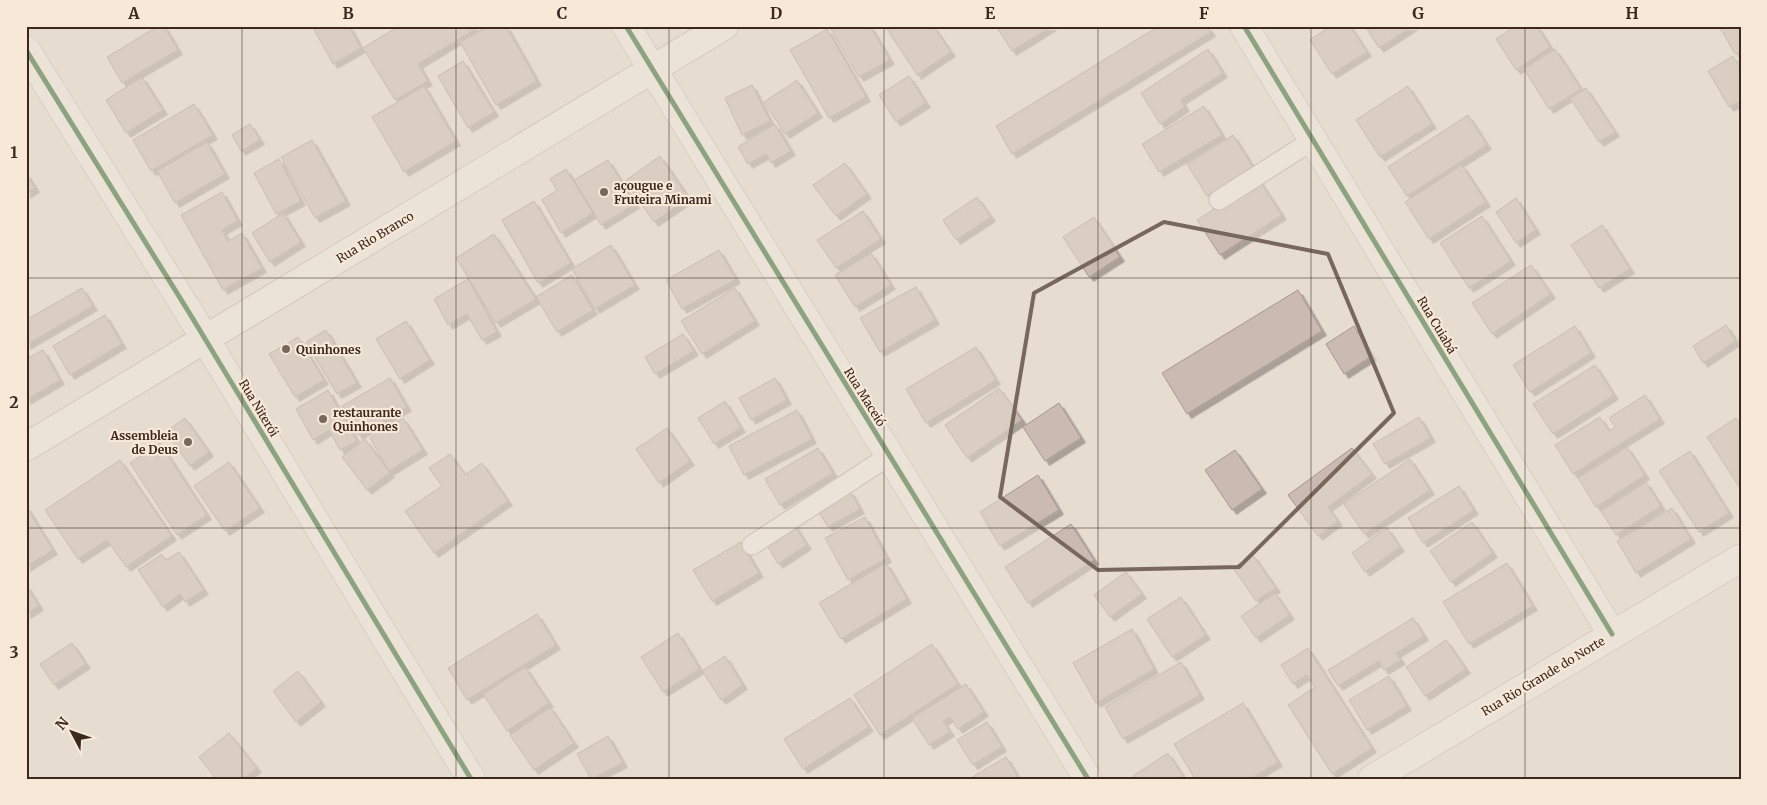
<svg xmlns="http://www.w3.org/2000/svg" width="1767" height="805" viewBox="0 0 1767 805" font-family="Merriweather,serif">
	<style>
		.building { fill: #cbbab1; stroke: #a7978f; filter: url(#shadow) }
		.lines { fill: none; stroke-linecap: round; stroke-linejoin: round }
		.lane-casing { stroke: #aca198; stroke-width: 21 }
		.street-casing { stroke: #aca198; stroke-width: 29 }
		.secondary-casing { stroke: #9c9188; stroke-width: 29 }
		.lane { stroke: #efe9e2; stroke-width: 19 }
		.street { stroke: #efe9e2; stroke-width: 28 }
		.secondary { stroke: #efe9e2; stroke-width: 28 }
		.cycleway-casing { stroke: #f7e8d7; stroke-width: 8 }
		.cycleway { stroke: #1b5e20; stroke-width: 5 }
		.marked { fill: none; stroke: #78675d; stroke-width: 4; stroke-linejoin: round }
		.grid { fill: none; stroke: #3c281f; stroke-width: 1; stroke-opacity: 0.55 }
		.poi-dot { fill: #78675d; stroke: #f7e8d7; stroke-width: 2 }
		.labels { text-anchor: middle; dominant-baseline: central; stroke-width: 4.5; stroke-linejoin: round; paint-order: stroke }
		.poi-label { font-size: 12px; font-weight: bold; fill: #3c281f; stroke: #f7e8d7; text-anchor: start }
		.street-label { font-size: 12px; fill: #3c281f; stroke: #f7e8d7 }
		.neatline { fill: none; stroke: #3c281f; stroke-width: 2 }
		.grid-label { font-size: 16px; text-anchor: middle; font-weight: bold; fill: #3c281f }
	</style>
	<defs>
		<filter id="shadow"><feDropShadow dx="4.5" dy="4.5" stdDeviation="0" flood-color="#0004"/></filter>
	</defs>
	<rect width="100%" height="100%" fill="#e7dcd0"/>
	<path class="building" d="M158 26H164L178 50 122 83 107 57Z
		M312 26H349L361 48 333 64Z
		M399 26H475L477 28 418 64 428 81 395 100 363 48Z
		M489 26H506L537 81 496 105 460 42Z
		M836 26H870L890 60 859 77 831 29Z
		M885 26H933L951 52 917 75Z
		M996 26H1052L1012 51Z
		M1159 26H1207L1211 32 1012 154 996 126Z
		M1330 26H1350L1367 52 1332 74 1310 40Z
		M1365 26H1413L1379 48Z
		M1515 26H1537L1550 47 1516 70 1496 39Z
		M1719 26H1741V51L1735 54Z
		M827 29 866 97 829 118 790 50Z
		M1208 49 1223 73 1181 100 1185 107 1160 124 1141 93Z
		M1555 49 1581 89 1549 109 1524 69Z
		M1733 56 1741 69V101L1729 107 1708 71Z
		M463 61 494 112 468 128 438 76Z
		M909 76 926 103 896 122 879 95Z
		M142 77 163 110 126 133 106 100Z
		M797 80 818 113 785 134 764 102Z
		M752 85 770 121 742 135 725 98Z
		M424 86 456 141 404 172 372 117Z
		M1408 86 1432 124 1380 157 1356 120Z
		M1586 88 1615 132 1599 142 1570 98Z
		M194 104 213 135 151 171 133 140Z
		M1204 106 1222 135 1159 172 1142 144Z
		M1468 115 1487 145 1407 196 1388 167Z
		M250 124 260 140 241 151 232 135Z
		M775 124 791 151 771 163 766 154 748 164 738 147Z
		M1233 135 1253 167 1207 196 1187 164Z
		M312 140 346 201 315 218 281 157Z
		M207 142 225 174 175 203 157 171Z
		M660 156 689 198 654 222 625 181Z
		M279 159 301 201 276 214 254 173Z
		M608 160 635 204 601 225 574 180Z
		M845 163 867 194 836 216 813 185Z
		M1462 165 1486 202 1429 239 1405 202Z
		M566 169 593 213 561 233 542 200 557 190 550 179Z
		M26 173 35 188 26 194Z
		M1259 180 1282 215 1220 255 1197 220Z
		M222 192 238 221 222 230 228 241 242 233 262 268 223 290 181 215Z
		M977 197 991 217 956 240 943 220Z
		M1516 198 1536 230 1516 243 1496 212Z
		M534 201 571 263 538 283 502 220Z
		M863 211 881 239 836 268 817 240Z
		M283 213 301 242 270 262 252 233Z
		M1482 216 1511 261 1469 288 1440 243Z
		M1094 217 1120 257 1089 277 1063 237Z
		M1602 225 1630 269 1599 288 1571 245Z
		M494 234 536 299 496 323 456 258Z
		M611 245 635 285 595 309 572 269Z
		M719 250 736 279 682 309 666 280Z
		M871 253 891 285 855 307 835 275Z
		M1531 265 1551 294 1492 334 1472 303Z
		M572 275 593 310 557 332 536 297Z
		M468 279 497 332 482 340 467 314 448 325 434 299Z
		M916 287 935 320 880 352 860 318Z
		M82 288 93 306 26 345V320Z
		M735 288 755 321 702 354 681 321Z
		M1298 290 1322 331 1187 414 1162 373Z
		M105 315 122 344 70 375 53 346Z
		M406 321 430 360 400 379 376 339Z
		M1726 325 1736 341 1703 363 1693 346Z
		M1354 326 1372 356 1344 374 1326 344Z
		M1575 326 1591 353 1530 392 1513 365Z
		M326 330 357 383 337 394 306 342Z
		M683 334 694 351 655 374 645 357Z
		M298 337 324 380 295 397 269 354Z
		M976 347 996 380 926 423 906 389Z
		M43 350 60 380 26 400V359Z
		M1595 365 1614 395 1553 434 1533 404Z
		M390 378 407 407 358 435 342 406Z
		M775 378 787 400 751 420 739 398Z
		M999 388 1022 420 967 458 945 425Z
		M328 390 357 441 340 450 329 430 313 440 296 409Z
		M1645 395 1660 419 1573 474 1555 445 1600 417 1609 431 1615 427 1609 418Z
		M725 401 741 428 714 444 698 418Z
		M1059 403 1081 438 1045 461 1023 427Z
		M797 410 812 439 744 475 729 446Z
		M1419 417 1431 438 1385 464 1373 444Z
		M185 418 209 452 190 466 166 432Z
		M403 418 423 450 389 471 370 438Z
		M1736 418 1741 425V490L1707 437Z
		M667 428 690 461 659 483 636 449Z
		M365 439 390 473 367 490 342 457Z
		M160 443 207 515 177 535 130 463Z
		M1627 447 1645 475 1596 507 1578 478Z
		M818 448 833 473 780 505 765 479Z
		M1352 448 1372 474 1328 507 1338 521 1318 536 1288 495Z
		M1235 450 1262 489 1232 510 1205 470Z
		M1690 451 1729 513 1699 532 1659 471Z
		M450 454 465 475 482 463 508 501 434 553 405 511 442 486 429 468Z
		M1410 459 1430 490 1364 534 1344 504Z
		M120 460 172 536 126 567 107 540 78 559 45 510Z
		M229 462 260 508 225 531 194 486Z
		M1038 475 1059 510 1000 546 980 512Z
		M1646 482 1661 506 1616 535 1601 511Z
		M1459 486 1474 510 1423 543 1408 518Z
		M850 491 860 509 828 527 817 509Z
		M26 506 53 550 26 567Z
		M1672 508 1691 539 1636 573 1617 541Z
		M865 517 887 558 848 580 825 538Z
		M1472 522 1493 553 1451 582 1430 551Z
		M793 523 807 545 778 564 764 540Z
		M1071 524 1094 560 1028 603 1005 567Z
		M1387 528 1400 547 1365 572 1352 553Z
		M741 542 759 573 712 601 693 570Z
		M179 552 204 590 185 602 180 594 163 607 138 570 162 554 166 560Z
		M1253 555 1276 588 1256 601 1233 568Z
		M886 563 907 599 841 639 819 603Z
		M1507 563 1533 606 1469 644 1443 602Z
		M1126 572 1142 594 1110 617 1094 595Z
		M26 585 39 606 26 614Z
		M1275 593 1290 615 1256 638 1241 616Z
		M1181 597 1206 635 1172 657 1147 619Z
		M537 614 556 645 467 700 448 668Z
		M1413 618 1424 636 1396 653 1401 660 1384 670 1379 661 1338 686 1328 670Z
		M1132 629 1154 669 1096 703 1073 663Z
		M678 633 700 669 663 692 641 657Z
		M1446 640 1466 669 1425 696 1406 667Z
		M72 643 86 664 54 685 40 664Z
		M932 644 958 684 880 735 854 695Z
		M1308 648 1372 748 1332 774 1288 705 1315 687 1307 675 1293 684 1281 665Z
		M725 656 743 685 721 700 702 671Z
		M1181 662 1200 695 1123 739 1105 707Z
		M525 667 549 703 507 731 483 694Z
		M298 671 321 702 296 722 273 691Z
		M1389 676 1407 706 1367 730 1349 700Z
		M966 684 984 712 958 729 950 717 943 721 950 732 929 745 912 718Z
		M850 698 869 727 803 769 784 739Z
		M1243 703 1278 762 1250 779H1195L1174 744Z
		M550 707 574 743 534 770 510 735Z
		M987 722 1002 747 973 765 957 740Z
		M229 733 257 768 243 779H216L199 757Z
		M608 736 623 763 591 779 577 754Z
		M1168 753 1185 779H1134L1133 776Z
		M1006 757 1019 779H969Z"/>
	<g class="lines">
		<defs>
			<path id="lane" d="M1219 200 1313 140
				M752 545 889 456"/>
			<path id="street" d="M626 26 1088 779
				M1244 26 1612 634
				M26 50 190 314 471 779
				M1372 779 1741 558"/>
			<path id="secondary" d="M26 447 724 26"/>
		</defs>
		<use href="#lane" class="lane-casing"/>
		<use href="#street" class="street-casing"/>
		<use href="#secondary" class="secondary-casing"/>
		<use href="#lane" class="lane"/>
		<use href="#street" class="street"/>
		<use href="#secondary" class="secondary"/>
		<defs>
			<path id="cycleway" d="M626 26 1088 779
				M1244 26 1612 634
				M26 50 190 314 471 779"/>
		</defs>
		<use href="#cycleway" class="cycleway-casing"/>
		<use href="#cycleway" class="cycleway"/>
	</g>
	<path d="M0 0H1767V805H0ZM1164 222 1328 254 1394 413 1239 567 1098 570 1000 497 1034 293Z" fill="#e7dcd0" fill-opacity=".55" fill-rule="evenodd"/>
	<path class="marked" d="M1164 222 1328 254 1394 413 1239 567 1098 570 1000 497 1034 293Z"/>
	<path class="grid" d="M242 26V779M456 26V779M669 26V779M884 26V779M1098 26V779M1311 26V779M1525 26V779M26 278H1741M26 528H1741"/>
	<g class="poi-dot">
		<circle cx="604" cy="192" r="5"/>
		<circle cx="286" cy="349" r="5"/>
		<circle cx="323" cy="419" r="5"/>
		<circle cx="188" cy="442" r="5"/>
	</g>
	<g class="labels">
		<g class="poi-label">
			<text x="614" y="185">açougue e<tspan x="614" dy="14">Fruteira Minami</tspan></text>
			<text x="296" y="349">Quinhones</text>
			<text x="333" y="412">restaurante<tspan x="333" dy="14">Quinhones</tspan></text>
			<text x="178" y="435" text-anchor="end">Assembleia<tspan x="178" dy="14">de Deus</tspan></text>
		</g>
		<g class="street-label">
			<text transform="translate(375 237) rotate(-31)">Rua Rio Branco</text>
			<text transform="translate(1437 325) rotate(59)">Rua Cuiabá</text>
			<text transform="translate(865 397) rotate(58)">Rua Maceió</text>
			<text transform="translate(259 408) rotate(59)">Rua Niterói</text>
			<text transform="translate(1543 676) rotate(-31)">Rua Rio Grande do Norte</text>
		</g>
	</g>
	<rect width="1767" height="805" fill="none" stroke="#f7e8d7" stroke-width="55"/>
	<g transform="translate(72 732) rotate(311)" stroke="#f7e8d7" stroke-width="4" paint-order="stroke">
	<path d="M0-4L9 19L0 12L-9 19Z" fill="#3c281f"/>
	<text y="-8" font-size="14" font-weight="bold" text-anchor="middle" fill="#3c281f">N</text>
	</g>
	<rect x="28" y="28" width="1712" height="750" class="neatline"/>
	<g class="grid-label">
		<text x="134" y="19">A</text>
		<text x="348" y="19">B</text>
		<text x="562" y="19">C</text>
		<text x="776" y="19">D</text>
		<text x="990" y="19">E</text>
		<text x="1204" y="19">F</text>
		<text x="1418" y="19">G</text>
		<text x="1632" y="19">H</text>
		<text x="14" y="158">1</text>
		<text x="14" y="408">2</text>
		<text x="14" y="658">3</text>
	</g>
</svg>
